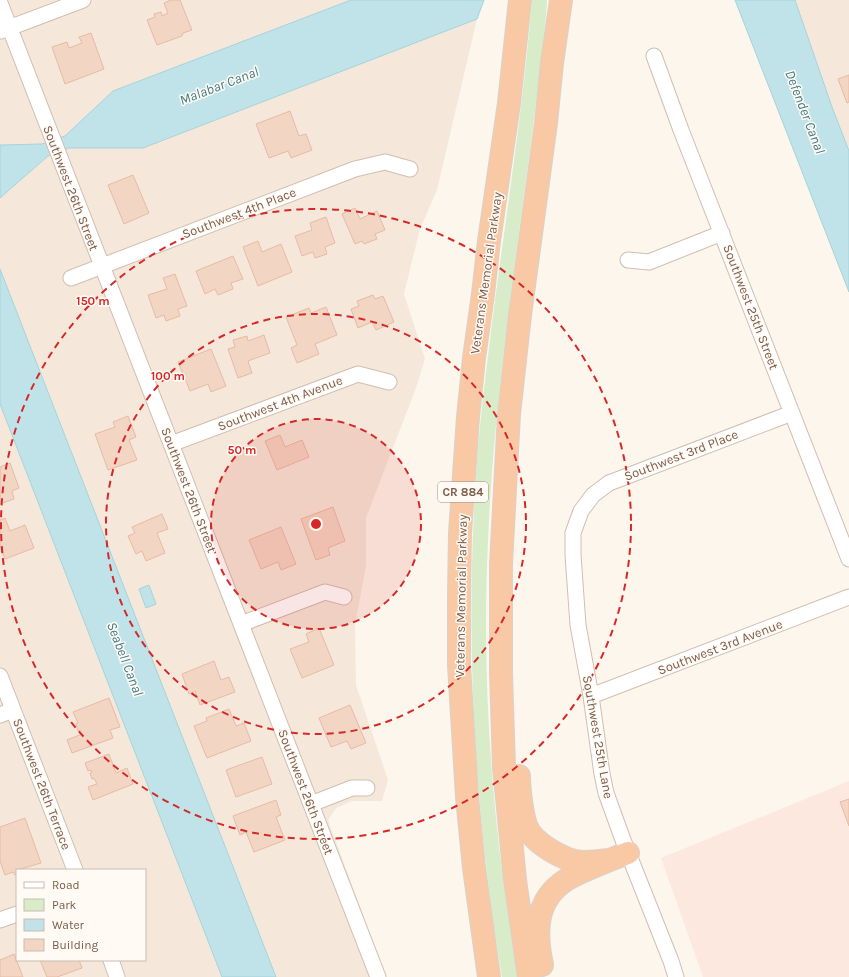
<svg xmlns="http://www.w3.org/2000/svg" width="849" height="977" viewBox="0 0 849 977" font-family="Karla,sans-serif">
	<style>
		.residential { fill: #f5e8da; fill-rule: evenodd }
		.commercial { fill: #fde8e0 }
		.green { fill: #d8ecc9 }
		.water { fill: #bfe3e8; stroke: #a5d3da }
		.building { fill: #f3d5c3; stroke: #e6bba3 }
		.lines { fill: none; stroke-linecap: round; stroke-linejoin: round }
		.minor-casing { stroke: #d1beb0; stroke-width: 17 }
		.trunk-casing { stroke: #dad1cd; stroke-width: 24 }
		.minor { stroke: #fff; stroke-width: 15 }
		.trunk { stroke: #f9c8a4; stroke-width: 22 }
		.ring { fill: none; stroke: #d62828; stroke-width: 2; stroke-dasharray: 7 5 }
		.labels { text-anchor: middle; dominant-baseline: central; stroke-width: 3; stroke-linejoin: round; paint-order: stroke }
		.shield { fill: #fffaf3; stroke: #a28b7f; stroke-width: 1 }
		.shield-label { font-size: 12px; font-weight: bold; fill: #7a5c4d }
		.street-label { font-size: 13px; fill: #7a5c4d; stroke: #fffaf3 }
		.water-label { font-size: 14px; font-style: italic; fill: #437c86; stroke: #fffaf3 }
		.centre { fill: #d62828; stroke: #fffaf3; stroke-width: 2 }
		.ring-label { font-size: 12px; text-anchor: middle; font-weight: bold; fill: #d62828; stroke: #fffaf3; stroke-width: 3; stroke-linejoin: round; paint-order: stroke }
	</style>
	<rect width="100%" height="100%" fill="#fdf6ec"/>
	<path class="residential" d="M0 0H351L113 91 65 136 42 144 0 145Z
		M795 0H849V151L832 107Z
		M477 19 437 190 420 229 404 294 425 359 416 388 366 518V566L355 625 356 685 388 780 382 801H352L336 808 328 820 385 974 378 977H276L0 269V198L48 156 69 148H143Z
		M0 404 222 977H0ZM17 870H145V960H17Z"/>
	<path class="commercial" d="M849 781V977H703L661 858Z"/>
	<path class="green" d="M532 0H547L546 16C528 192 495 366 488 542 481 687 493 834 518 977H502C474 811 465 643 476 475 479 425 486 374 492 323 506 216 523 108 532 0Z"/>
	<path class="water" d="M351 0H484L477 19 143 148H69L48 156 0 198V145L42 144 65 136 113 91Z
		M735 0H795L832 107 849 151V292Z
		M0 269 276 977H222L0 404Z
		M149 585 156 604 146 608 139 589Z"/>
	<path class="building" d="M171 0H180L192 30 183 33 182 36 157 45 147 20 155 17 154 14 161 12 162 16 168 13 164 3Z
		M91 33 104 69 65 84 52 47 67 42 69 48 82 43 79 37Z
		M849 75V102L847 103 838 79Z
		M290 111 299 136 306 134 312 150 291 158 288 151 269 158 256 124Z
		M133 175 149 213 124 224 108 185Z
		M355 208 360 219 377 211 385 230 375 234 377 239 364 244 362 241 355 244 342 214Z
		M326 217 335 243 325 247 327 254 315 258 313 252 302 256 295 236 312 230 310 223Z
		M258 241 262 252 281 244 292 272 258 286 243 247Z
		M233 256 243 279 231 283 233 289 218 295 215 289 205 294 196 271Z
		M175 274 187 306 178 309 180 316 166 321 164 315 156 318 148 295 167 289 163 278Z
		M373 295 375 299 383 296 394 322 376 330 372 322 358 328 351 309 359 306 357 301Z
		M326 307 337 335 315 344 319 354 297 363 291 348 297 345 286 317 309 308 311 313Z
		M264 335 270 353 248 361 252 373 238 378 228 349 235 347 233 340 247 336 248 341Z
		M211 349 226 386 211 392 208 384 190 391 178 362Z
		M128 416 136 437 129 440 137 460 108 470 95 434 115 427 113 422Z
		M280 435 285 447 302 440 309 457 277 470 265 441Z
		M10 463 19 488 12 491 14 499 0 504V467Z
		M333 507 345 541 328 548 330 555 316 560 301 519Z
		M162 514 168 529 157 533 165 553 146 561 142 551 136 554 128 536 135 533 132 527Z
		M5 518 10 531 25 525 34 548 5 559 0 546V520Z
		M281 527 296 564 281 570 278 562 261 569 249 540Z
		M319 628 334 665 302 678 290 649 309 642 306 634Z
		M214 661 221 680 229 677 235 692 200 705 195 691 189 694 182 674Z
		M109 698 120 727 110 730 113 738 72 753 67 740 82 734 80 730 78 731 76 724 78 723 73 712Z
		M350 705 366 743 351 749 347 741 331 747 319 718Z
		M229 709 236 726 244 723 251 741 207 758 194 726 207 721 206 718Z
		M109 754 116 773 127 768 133 784 93 800 88 787 97 784 94 778 92 779 90 773 92 772 91 770 88 771 85 763Z
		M262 757 272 784 236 797 226 770Z
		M849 799V826L840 802Z
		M276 800 281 815 276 817 285 840 254 852 246 832 240 835 233 816Z
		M25 818 41 863 17 870V874L15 875 13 872 5 875 0 861V827Z
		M14 954 23 977H0V960Z
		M40 960H79L82 968 57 977H47Z"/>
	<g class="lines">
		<defs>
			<path id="minor" d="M0 3 378 977
				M1 31 83 0
				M654 56 681 130 849 559
				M628 260 649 262 722 233
				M71 278 355 169 385 162 410 169
				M171 444 358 374 389 382
				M241 624 325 592 344 597
				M0 676 75 870
				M591 696 849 597
				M0 715 13 710
				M311 804 352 788H367
				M0 920 17 914
				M111 960 117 977
				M676 977 671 961 623 840 606 793 602 774 591 696 578 625 573 555V533L581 511 593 495 609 483 792 413"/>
			<path id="trunk" d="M519 776C519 789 522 813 526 825 532 843 566 862 584 862 592 862 601 861 609 860
				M542 965C535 932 535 900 566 880 572 876 579 873 586 870 600 864 614 858 628 853
				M489 977 474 868 467 797 459 665V594L460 533 468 417 474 358 483 294 489 241 509 103 520 0
				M529 977 515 880 504 767 501 673V564L509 414 520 315 546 123 552 63 561 0"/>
		</defs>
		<use href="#minor" class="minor-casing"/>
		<use href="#trunk" class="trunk-casing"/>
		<use href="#minor" class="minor"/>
		<use href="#trunk" class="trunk"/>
	</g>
	<circle cx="316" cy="524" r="105" fill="#d62828" fill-opacity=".12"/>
	<g class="ring">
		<circle cx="316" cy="524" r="105"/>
		<circle cx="316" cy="524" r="210"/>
		<circle cx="316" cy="524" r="315"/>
	</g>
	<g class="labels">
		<rect class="shield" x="438" y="482" width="50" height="20" rx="3"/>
		<g class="shield-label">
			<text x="463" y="492">CR 884</text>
		</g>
		<g class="street-label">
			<text transform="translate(71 188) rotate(69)">Southwest 26th Street</text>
			<text transform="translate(239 213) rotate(-21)">Southwest 4th Place</text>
			<text transform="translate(486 273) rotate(-82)">Veterans Memorial Parkway</text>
			<text transform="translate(751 307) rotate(69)">Southwest 25th Street</text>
			<text transform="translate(280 403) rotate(-21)">Southwest 4th Avenue</text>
			<text transform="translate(681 455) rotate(-21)">Southwest 3rd Place</text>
			<text transform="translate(189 490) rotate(69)">Southwest 26th Street</text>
			<text transform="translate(461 596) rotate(-89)">Veterans Memorial Parkway</text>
			<text transform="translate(720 647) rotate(-21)">Southwest 3rd Avenue</text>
			<text transform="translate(598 737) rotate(80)">Southwest 25th Lane</text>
			<text transform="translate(42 784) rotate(69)">Southwest 26th Terrace</text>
			<text transform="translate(306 792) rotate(69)">Southwest 26th Street</text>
		</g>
		<g class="water-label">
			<text transform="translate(219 86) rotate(-21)">Malabar Canal</text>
			<text transform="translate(805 112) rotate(69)">Defender Canal</text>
			<text transform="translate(125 659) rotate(69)">Seabell Canal</text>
		</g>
	</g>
	<circle cx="316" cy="524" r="6" class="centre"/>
	<g class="ring-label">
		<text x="93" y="305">150 m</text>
		<text x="168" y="380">100 m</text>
		<text x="242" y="454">50 m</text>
	</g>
	<rect x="16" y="869" width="130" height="92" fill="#fffaf3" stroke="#cabbb1"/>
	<rect x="24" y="882" width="20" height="6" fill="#ffffff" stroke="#cabbb1"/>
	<text x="52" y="889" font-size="12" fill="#7a5c4d">Road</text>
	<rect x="24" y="899" width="20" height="12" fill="#d8ecc9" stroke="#cabbb1"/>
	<text x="52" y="909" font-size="12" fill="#7a5c4d">Park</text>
	<rect x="24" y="919" width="20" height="12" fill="#bfe3e8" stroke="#cabbb1"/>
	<text x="52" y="929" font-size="12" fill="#7a5c4d">Water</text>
	<rect x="24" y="939" width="20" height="12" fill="#f3d5c3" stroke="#cabbb1"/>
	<text x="52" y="949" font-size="12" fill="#7a5c4d">Building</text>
</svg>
